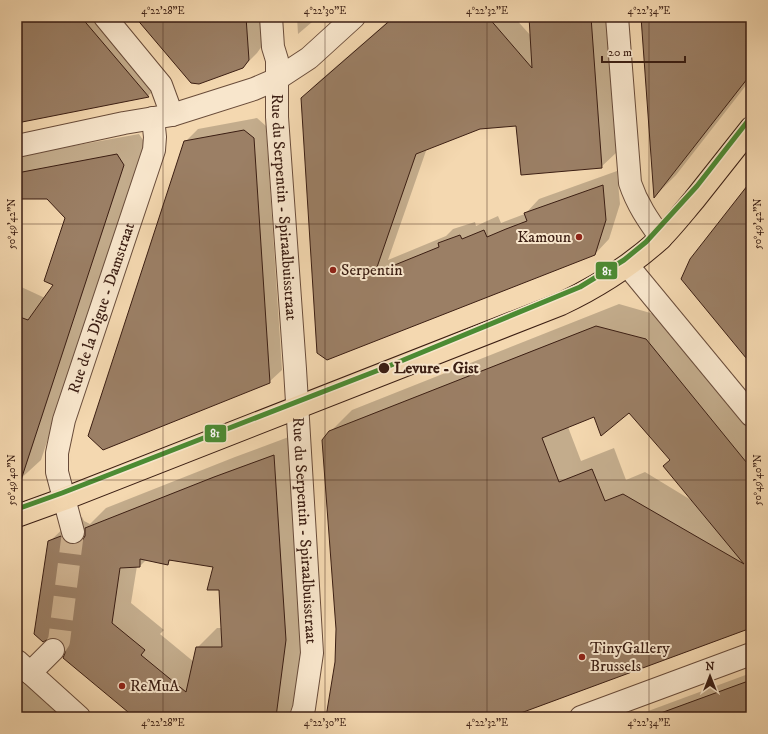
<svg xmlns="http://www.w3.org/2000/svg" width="768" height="734" viewBox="0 0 768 734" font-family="'IM FELL DW Pica',serif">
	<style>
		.shadow { fill: #0003; fill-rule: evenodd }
		.building { fill: #9b7f65; stroke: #3b1e13; fill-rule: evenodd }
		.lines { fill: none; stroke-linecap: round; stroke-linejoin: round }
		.minor-tunnel { stroke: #cfb391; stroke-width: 22; stroke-dasharray: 22 11; stroke-linecap: butt }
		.minor-casing { stroke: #694c3a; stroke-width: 24 }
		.major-casing { stroke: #3b1e13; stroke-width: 24 }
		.minor { stroke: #f8e6cc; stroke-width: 22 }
		.major { stroke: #f4d8b0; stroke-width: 22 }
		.tram-1-casing { stroke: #f8e6cc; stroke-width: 8 }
		.tram-1 { stroke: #4c8b33; stroke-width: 5 }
		.ticks { fill: none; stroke: #3b1e13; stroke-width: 1; stroke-opacity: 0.45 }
		.poi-dot { fill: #8f2418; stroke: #f8e6cc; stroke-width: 1.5 }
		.stop-dot { fill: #3b1e13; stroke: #f8e6cc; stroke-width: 1.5 }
		.labels { text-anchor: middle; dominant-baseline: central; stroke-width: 4; stroke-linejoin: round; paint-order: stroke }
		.street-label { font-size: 16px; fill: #3b1e13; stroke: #f8e6cc }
		.poi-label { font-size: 16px; fill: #3b1e13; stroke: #f8e6cc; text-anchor: start }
		.stop-label { font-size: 16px; font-weight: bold; fill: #3b1e13; stroke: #f8e6cc; text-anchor: start }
		.line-badge { stroke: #f8e6cc; stroke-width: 1.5 }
		.badge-label { font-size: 11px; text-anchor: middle; font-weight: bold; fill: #fff }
		.neatline { fill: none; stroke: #3b1e13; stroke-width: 1.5 }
		.ticks-label { font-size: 10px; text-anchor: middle; fill: #3b1e13 }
	</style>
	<rect width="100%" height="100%" fill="#f4d8b0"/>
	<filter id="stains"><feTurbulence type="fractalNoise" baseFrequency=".005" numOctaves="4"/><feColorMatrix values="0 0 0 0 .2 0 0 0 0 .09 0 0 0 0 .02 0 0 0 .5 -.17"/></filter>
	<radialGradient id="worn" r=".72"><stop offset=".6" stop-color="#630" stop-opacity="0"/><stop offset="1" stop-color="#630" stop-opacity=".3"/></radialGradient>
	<path class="shadow" d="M17 17H105L161 83 148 96 17 121Z
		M137 17H260L262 46 257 53 243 67Z
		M297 17H318L298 34Z
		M393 17H514L531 36 530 17H606L616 153 601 167 517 124 479 128 427 148 388 260 446 236 453 229 475 222 476 226 498 216 501 223 522 215 525 214 539 199 617 171 620 204 609 239 595 254 328 359 302 98 317 83Z
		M642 17H751V79L676 175 655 196Z
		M257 118 266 126 282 370 269 382 185 142 198 129Z
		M139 134 145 143 41 460 17 482V285L45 298 54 284 66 217 47 198H17V156Z
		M619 304 668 318 751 420V627L508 717H327L336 663 337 622 330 432 352 410ZM629 412 671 459 691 500 645 472 626 480 614 448 581 461 568 427 594 416Z
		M294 435 305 620 296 696 288 717H136L66 653 49 542 70 522 82 517 84 521 90 524 106 508 235 457ZM147 559 167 564 172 559 214 566 220 589 222 628H217L197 648 194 662 160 634 164 630 131 603 137 566H140Z
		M17 652 60 717H17Z
		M751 673V717H632Z"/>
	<path class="building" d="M17 17H81L149 97 17 123Z
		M135 17H246L249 60 243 68 199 84 191 83Z
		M394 17H488L532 68 529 17H591L602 168 521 175 516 126 480 129 416 154 375 273 439 247 438 243 460 235 462 239 484 230 487 237 506 229 527 221 524 213 603 185 606 220 595 255 327 360 317 353 301 98Z
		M641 17H751V74L654 198Z
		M244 130 254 138 270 383 103 450 88 436 184 141Z
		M117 154 124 165 21 480 17 479V316L28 320 53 285 44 281 65 218 47 199H17V173Z
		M751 181V364L681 279 690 259Z
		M596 326 646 339 751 468V628L510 717H326L335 662 336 629 322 440 329 431ZM629 413 670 460 663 466 744 564 623 494 605 501 592 469 559 482 542 438 594 417 601 436Z
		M274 455 286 640 276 717H134L63 658 65 653V647L62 641 56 638H50L43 642 34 634 48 541 61 536 64 541 69 544H77L82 541 85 536V528L214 477ZM140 559 168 565 169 560 213 567 207 590H219L222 647H196L186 692 141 655 145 650 112 623 120 568 140 567Z
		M751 680V717H658V714Z"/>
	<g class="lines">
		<path class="minor-tunnel" d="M53 650 59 641 73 532"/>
		<defs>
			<g id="minor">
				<path d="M105 17 161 85 172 115"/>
				<path id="s1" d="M271 17 273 47 277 60V117L295 369 312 653 304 708 301 717"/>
				<path d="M617 17 630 183C637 204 648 220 661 238"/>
				<path d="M17 146 124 123 172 115 254 89 277 79 309 58 354 17"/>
				<path d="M628 266 751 415"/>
				<path id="s2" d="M73 532 57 472V453L64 420 154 150 155 137 153 118"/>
				<path d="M17 661 79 717"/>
				<path d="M30 673 53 650"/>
				<path d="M581 717 751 654"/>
			</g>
			<path id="major" d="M17 516 64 499 561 304C597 287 630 266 660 239 672 227 683 213 694 200 713 176 732 152 751 128"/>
		</defs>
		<use href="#minor" class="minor-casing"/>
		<use href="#major" class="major-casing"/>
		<use href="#minor" class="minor"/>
		<use href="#major" class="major"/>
		<defs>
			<path id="tram-1" d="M17 509 62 493 384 368 580 287 624 260 646 242 697 186 751 117"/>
		</defs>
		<use href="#tram-1" class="tram-1-casing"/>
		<use href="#tram-1" class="tram-1"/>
	</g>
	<path class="ticks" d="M163 17V717M325 17V717M487 17V717M649 17V717M17 224H751M17 480H751"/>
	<g class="poi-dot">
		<circle cx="579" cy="237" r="4"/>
		<circle cx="333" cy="270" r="4"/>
		<circle cx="582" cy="657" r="4"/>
		<circle cx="122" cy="686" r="4"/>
	</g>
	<circle class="stop-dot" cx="384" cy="368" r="6"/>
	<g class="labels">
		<g class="street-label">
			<text stroke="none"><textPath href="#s1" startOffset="191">Rue du Serpentin - Spiraalbuisstraat</textPath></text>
			<text stroke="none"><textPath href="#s2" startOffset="233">Rue de la Digue - Damstraat</textPath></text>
			<text stroke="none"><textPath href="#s1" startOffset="515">Rue du Serpentin - Spiraalbuisstraat</textPath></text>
		</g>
		<g class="poi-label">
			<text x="571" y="237" text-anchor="end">Kamoun</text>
			<text x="341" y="270">Serpentin</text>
			<text x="590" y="648">TinyGallery<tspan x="590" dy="18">Brussels</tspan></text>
			<text x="130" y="686">ReMuA</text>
		</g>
		<g class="stop-label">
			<text x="394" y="368">Levure - Gist</text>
		</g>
	</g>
	<g class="line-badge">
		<rect x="595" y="261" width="23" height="19" rx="4" fill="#4c8b33"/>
		<rect x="204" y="424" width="23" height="19" rx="4" fill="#4c8b33"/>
	</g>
	<g class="badge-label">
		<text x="607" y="275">81</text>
		<text x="215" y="437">81</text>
	</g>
	<rect width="768" height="734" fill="none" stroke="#f4d8b0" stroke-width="44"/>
	<g transform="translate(710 676)" stroke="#f8e6cc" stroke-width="3" paint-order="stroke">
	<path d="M0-3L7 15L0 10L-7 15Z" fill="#3b1e13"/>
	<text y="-6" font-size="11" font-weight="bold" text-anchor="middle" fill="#3b1e13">N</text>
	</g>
	<path d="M602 56v6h83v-6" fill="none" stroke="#3b1e13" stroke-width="2"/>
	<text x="608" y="56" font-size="12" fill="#3b1e13" stroke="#f8e6cc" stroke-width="3" paint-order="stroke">20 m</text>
	<rect x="22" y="22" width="724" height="690" class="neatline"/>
	<g class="ticks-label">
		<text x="163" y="14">4°22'28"E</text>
		<text x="325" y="14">4°22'30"E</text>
		<text x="487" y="14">4°22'32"E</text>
		<text x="649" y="14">4°22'34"E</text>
		<text transform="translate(11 224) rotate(-90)" y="4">50°49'42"N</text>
		<text transform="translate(757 224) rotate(-90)" y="4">50°49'42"N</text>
		<text transform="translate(11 480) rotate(-90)" y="4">50°49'40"N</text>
		<text transform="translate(757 480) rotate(-90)" y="4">50°49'40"N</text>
		<text x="163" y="726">4°22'28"E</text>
		<text x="325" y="726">4°22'30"E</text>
		<text x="487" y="726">4°22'32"E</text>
		<text x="649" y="726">4°22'34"E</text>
	</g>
	<rect width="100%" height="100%" filter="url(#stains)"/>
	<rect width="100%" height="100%" fill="url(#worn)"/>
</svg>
